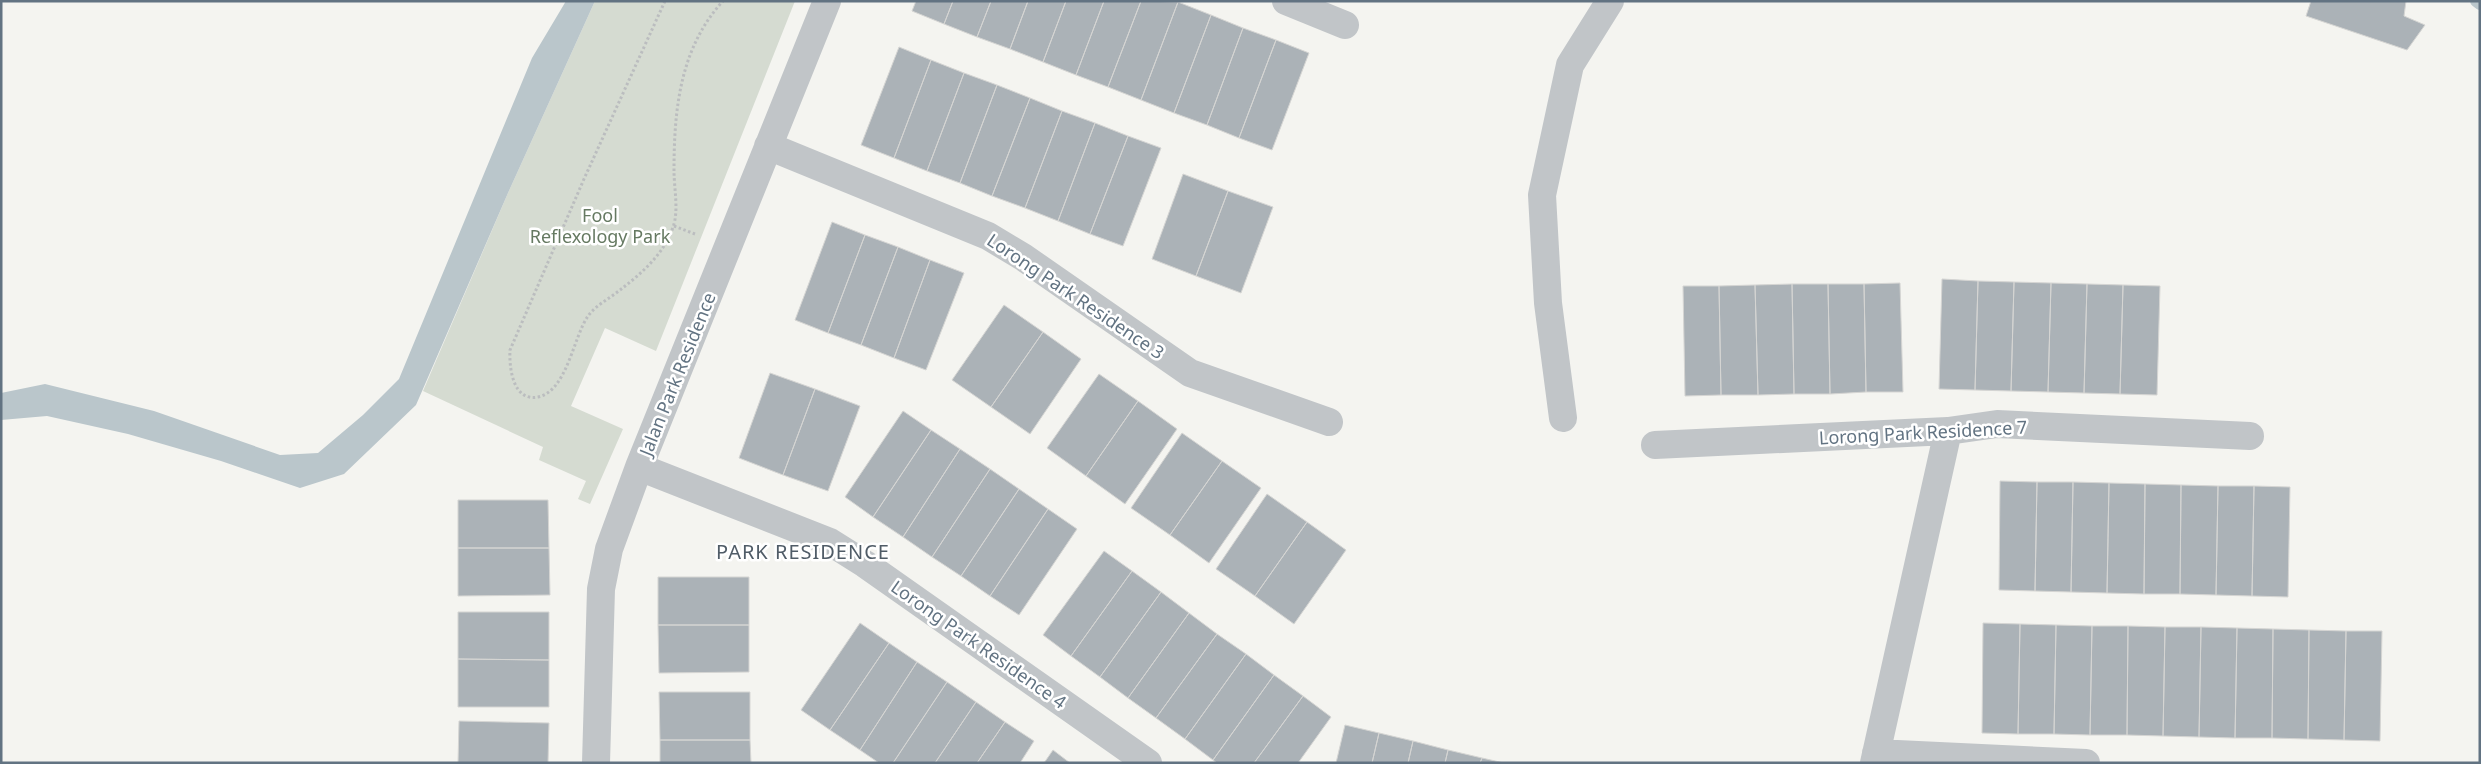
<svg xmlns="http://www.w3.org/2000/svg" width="2481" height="764" viewBox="0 0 2481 764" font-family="'Noto Sans',sans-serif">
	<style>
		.green { fill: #d5dbd1 }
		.water { fill: #bac6cb }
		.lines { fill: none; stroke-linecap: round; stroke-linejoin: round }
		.stream { stroke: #bac6cb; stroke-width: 12 }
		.building { fill: #abb2b7; stroke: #d5d5d3 }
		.path { stroke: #bbbdbf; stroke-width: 3; stroke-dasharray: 2.5 2.5; stroke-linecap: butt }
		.minor { stroke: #c1c5c8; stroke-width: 28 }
		.labels { text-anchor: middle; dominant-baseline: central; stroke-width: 5; stroke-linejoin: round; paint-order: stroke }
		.park-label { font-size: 18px; fill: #657961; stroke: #fff }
		.street-label { font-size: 18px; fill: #627382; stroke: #fff }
		.quarter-label { font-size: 20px; letter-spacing: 1px; fill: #505c67; stroke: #fff }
	</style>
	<rect width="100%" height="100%" fill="#f4f4f0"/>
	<path class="green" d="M595 1H795L656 351 605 328 571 406 623 429 590 504 578 499 586 481 539 460 543 447 423 391 508 193Z"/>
	<path class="water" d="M566 1H595L508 193 416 405 344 474 300 488 221 461 128 434 47 416 1 420V393L45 384 154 411 280 455 318 453 363 415 399 379 532 58Z"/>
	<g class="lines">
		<path class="stream" d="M2476 1 2480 4"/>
	</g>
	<path class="building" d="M916 1H953L944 24 912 11Z
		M953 1H991L977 37 944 24Z
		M991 1H1028L1010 49 977 37Z
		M1028 1H1066L1043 62 1010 49Z
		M1066 1H1104L1076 75 1043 62Z
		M1104 1H1141L1108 87 1076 75Z
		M1141 1 1178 2 1141 100 1108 87Z
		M2311 1H2406L2404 16 2425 25 2407 50 2306 16Z
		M1178 2 1211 15 1174 113 1141 100Z
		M1211 15 1243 28 1207 125 1174 113Z
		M1243 28 1276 40 1239 138 1207 125Z
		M1276 40 1309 53 1272 150 1239 138Z
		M899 47 931 60 894 158 861 145Z
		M931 60 964 73 927 171 894 158Z
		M964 73 997 85 960 183 927 171Z
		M997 85 1030 98 992 196 960 183Z
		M1030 98 1062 111 1025 208 992 196Z
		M1062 111 1095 123 1058 221 1025 208Z
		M1095 123 1128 136 1090 234 1058 221Z
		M1128 136 1161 148 1123 246 1090 234Z
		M1183 174 1228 191 1196 276 1152 259Z
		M1228 191 1273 207 1241 293 1196 276Z
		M832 222 865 235 828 333 795 320Z
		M865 235 898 247 861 345 828 333Z
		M898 247 930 260 894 358 861 345Z
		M930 260 964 273 926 370 894 358Z
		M1942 279 1978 281 1975 390 1939 389Z
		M1978 281 2014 282 2011 391 1975 390Z
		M2014 282 2051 283 2048 392 2011 391Z
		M1900 283 1903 392H1866L1864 284Z
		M2051 283 2087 284 2084 393 2048 392Z
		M1792 284H1828L1830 394H1794Z
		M1792 284 1794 394 1758 395 1755 285Z
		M1828 284H1864L1866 392 1830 394Z
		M2087 284 2123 285 2120 394 2084 393Z
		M1755 285 1758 395H1721L1719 286Z
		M2123 285 2160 286 2157 395 2120 394Z
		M1683 286H1719L1721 395 1685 396Z
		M1004 305 1043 332 991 407 952 380Z
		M1043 332 1081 359 1030 434 991 407Z
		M770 373 815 389 783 475 739 458Z
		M1099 374 1138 401 1086 476 1047 448Z
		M815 389 860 406 828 491 783 475Z
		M1138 401 1177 429 1125 504 1086 476Z
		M903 411 931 430 873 517 845 497Z
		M931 430 960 449 903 537 873 517Z
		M1182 433 1222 461 1170 535 1131 508Z
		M960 449 990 469 932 557 903 537Z
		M1222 461 1261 488 1209 563 1170 535Z
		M990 469 1019 489 961 576 932 557Z
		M2000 481 2037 482 2035 591 1999 590Z
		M2037 482H2073L2071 592 2035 591Z
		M2073 482 2109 483 2107 593 2071 592Z
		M2109 483 2145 484 2144 594 2107 593Z
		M2145 484 2181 485 2180 594H2144Z
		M2181 485 2218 486 2216 595 2180 594Z
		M2218 486H2254L2252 596 2216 595Z
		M2254 486 2290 487 2288 597 2252 596Z
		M1019 489 1048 509 990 596 961 576Z
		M1267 494 1307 522 1255 596 1216 569Z
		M458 500H548L549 548H458Z
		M1048 509 1077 529 1019 615 990 596Z
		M1307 522 1346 550 1294 624 1255 596Z
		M458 548H549L550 595 458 596Z
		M1104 551 1132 571 1071 656 1043 635Z
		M1132 571 1161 592 1100 677 1071 656Z
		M658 577H749V625H658Z
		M1161 592 1189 613 1128 698 1100 677Z
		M458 612H549V660L458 659Z
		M1189 613 1217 634 1156 718 1128 698Z
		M860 623 889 643 830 730 801 710Z
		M1983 623 2020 624 2018 734 1982 733Z
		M2020 624 2056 625 2054 734H2018Z
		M658 625H749V672L659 673Z
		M2056 625 2092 626 2090 735 2054 734Z
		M2092 626H2128L2127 735H2090Z
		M2128 626 2165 627 2163 736 2127 735Z
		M2165 627H2201L2199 737 2163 736Z
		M2201 627 2237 628 2235 738 2199 737Z
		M2237 628 2273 629 2272 738H2235Z
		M2273 629 2309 630 2308 739 2272 738Z
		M2309 630 2346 631 2344 740 2308 739Z
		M2346 631H2382L2380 741 2344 740Z
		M1217 634 1246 654 1185 739 1156 718Z
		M889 643 917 662 860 750 830 730Z
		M1246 654 1274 675 1213 760 1185 739Z
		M458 659 549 660V707H458Z
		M917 662 947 682 893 763H879L860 750Z
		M1274 675 1303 696 1254 763H1217L1213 760Z
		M947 682 976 702 935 763H893Z
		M659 692H750V740H660Z
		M1303 696 1331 717 1298 763H1254Z
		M976 702 1005 722 977 763H935Z
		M459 721 549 723 548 763H458Z
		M1005 722 1034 741 1020 763H977Z
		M1345 725 1379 733 1372 763H1336Z
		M1379 733 1413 741 1408 763H1372Z
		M660 740H750L751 763H660Z
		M1413 741 1448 750 1445 763H1408Z
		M1053 750 1070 763H1044Z
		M1448 750 1482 758 1480 763H1445Z
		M1482 758 1504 763H1480Z"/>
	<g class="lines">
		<path class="path" d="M665 1 584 179 510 350C509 368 513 402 538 397 567 391 573 338 588 316 596 305 609 299 620 290 641 274 665 253 673 227 679 211 674 188 674 171 674 109 680 48 723 1
			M674 226 695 234"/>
		<path class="minor" d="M1286 1 1345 25
			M768 146 988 236 1023 257 1190 373 1329 422
			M1563 418 1548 303 1542 195 1570 65 1610 1
			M1655 445 1948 431 1997 424 2250 436
			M639 467 830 542 865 564 1148 763
			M1876 753 2086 763
			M596 763 601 589 609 549 639 467 827 1
			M1874 763 1948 431"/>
	</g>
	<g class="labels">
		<g class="park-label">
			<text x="600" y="215">Fool<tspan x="600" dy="21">Reflexology Park</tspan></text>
		</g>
		<g class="street-label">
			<text transform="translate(1076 296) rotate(34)">Lorong Park Residence 3</text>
			<text transform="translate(677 374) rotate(-68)">Jalan Park Residence</text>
			<text transform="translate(1923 432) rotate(-3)">Lorong Park Residence 7</text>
			<text transform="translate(979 644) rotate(35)">Lorong Park Residence 4</text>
		</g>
		<g class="quarter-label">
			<text x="803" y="551">PARK RESIDENCE</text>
		</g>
	</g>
	<rect width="2481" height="764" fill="none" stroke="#627382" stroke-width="5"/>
</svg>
